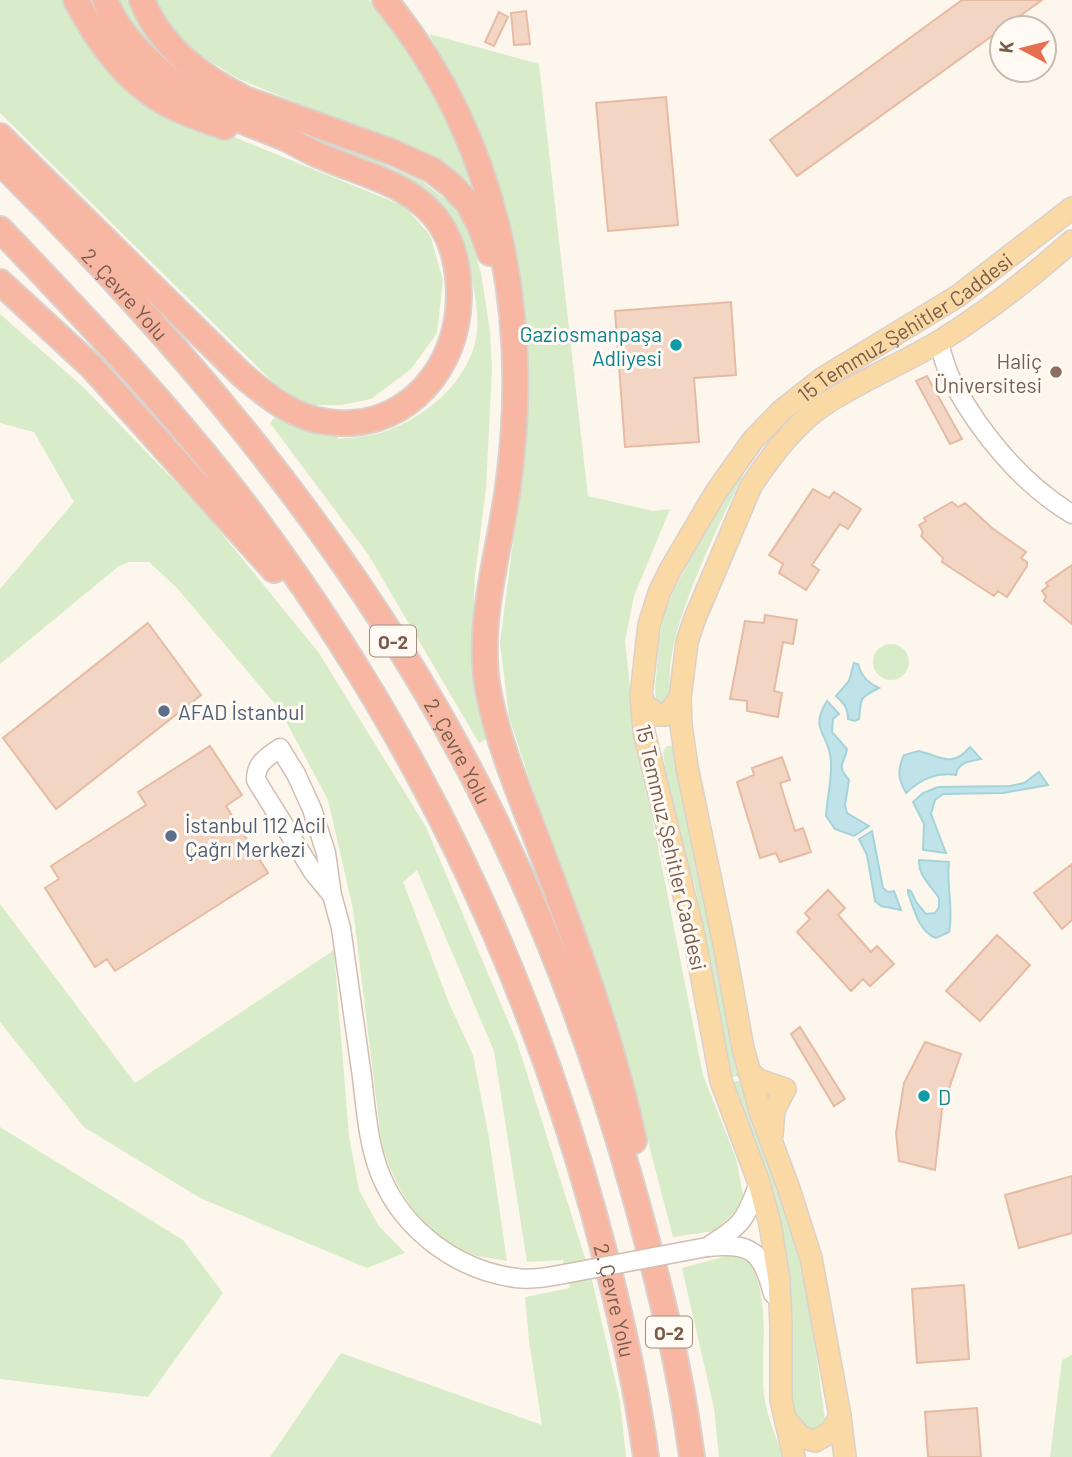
<svg xmlns="http://www.w3.org/2000/svg" width="1072" height="1457" viewBox="0 0 1072 1457" font-family="Barlow,sans-serif">
	<style>
		.green { fill: #d8ecc9 }
		.water { fill: #bfe3e8; stroke: #a5d3da; stroke-width: 2 }
		.building { fill: #f3d5c3; stroke: #e6bba3; stroke-width: 2 }
		.lines { fill: none; stroke-linecap: round; stroke-linejoin: round }
		.minor-casing { stroke: #d1beb0; stroke-width: 21 }
		.major-casing { stroke: #dad1cd; stroke-width: 24 }
		.highway-casing { stroke: #dad1cd; stroke-width: 28 }
		.minor { stroke: #fff; stroke-width: 18 }
		.major { stroke: #fbd9a5; stroke-width: 21 }
		.highway { stroke: #f7b7a3; stroke-width: 24 }
		.minor-bridge-casing { stroke: #d1beb0; stroke-width: 21; stroke-linecap: butt }
		.minor-bridge { stroke: #fff; stroke-width: 18 }
		.culture-dot { fill: #0f9aa8; stroke: #fffaf3; stroke-width: 2.5 }
		.education-dot { fill: #8d6e63; stroke: #fffaf3; stroke-width: 2.5 }
		.service-dot { fill: #5c6f8a; stroke: #fffaf3; stroke-width: 2.5 }
		.labels { text-anchor: middle; dominant-baseline: central; stroke-width: 6; stroke-linejoin: round; paint-order: stroke }
		.shield { fill: #fffaf3; stroke: #a28b7f; stroke-width: 2 }
		.shield-label { font-size: 19px; font-weight: bold; fill: #7a5c4d }
		.street-label { font-size: 21px; fill: #7a5c4d; stroke: #fffaf3 }
		.culture-label { font-size: 21px; fill: #0d838f; stroke: #fffaf3; text-anchor: end }
		.education-label { font-size: 21px; fill: #785e54; stroke: #fffaf3; text-anchor: end }
		.service-label { font-size: 21px; fill: #4e5e75; stroke: #fffaf3; text-anchor: start }
	</style>
	<rect width="100%" height="100%" fill="#fdf6ec"/>
	<path class="green" d="M0 0H69L224 133 404 206 430 235 443 280 437 333 411 369 371 399 341 405H314L294 397 274 383 0 113Z
		M114 0H133L150 35 321 136 422 181 449 202 464 221 469 232 481 273 490 331 492 369 486 488 475 576 473 623 474 654 489 738 479 743 368 554 270 423 275 417 304 429 337 434 338 439C354 437 371 437 386 431 426 416 464 385 475 343 480 324 476 303 473 284 468 260 464 238 450 218L218 103 146 47Z
		M156 0H369C417 52 446 118 472 182L466 183 425 155 239 79C207 60 168 37 156 0Z
		M429 34 539 64 588 496 653 511 670 509 634 596 625 641 634 725 703 1075 736 1158 743 1195 735 1212 714 1231 673 1237 616 1019 537 803 509 717 500 642 514 535 527 393 520 288 495 174 463 98Z
		M0 314 82 386 201 508 319 653 426 827 517 1042 592 1280 620 1401 626 1457H270L341 1353 542 1425 529 1341 525 1297 570 1288 563 1260 527 1262 494 1051 417 870 403 882 449 1003 473 1055 489 1138 507 1261C495 1258 480 1258 469 1253 423 1236 391 1185 381 1139L353 909 328 800 280 710 177 588 149 562H129L119 566 0 664V589L74 502 34 432 0 423Z
		M741 471 744 473C718 527 681 600 671 659 669 673 670 687 669 702L660 707 656 702 655 691 659 639 664 614 674 589 708 526Z
		M873 662a18 18 0 1 1 36 0a18 18 0 1 1-36 0Z
		M667 746H674L740 1075 729 1078 695 887 683 850 664 762 663 751Z
		M0 904 135 1083 334 950 349 1136 359 1190 378 1225 405 1253 367 1268 200 1198 84 1127 0 1022Z
		M741 1080 793 1230 813 1329 825 1420 824 1427 811 1431 803 1428 793 1405 791 1358 729 1083Z
		M0 1127 183 1240 223 1293 148 1397 0 1379Z
		M730 1255 750 1262C772 1304 760 1350 764 1395 767 1417 776 1436 783 1457H719L714 1408 682 1268Z
		M1072 1355V1457H1050L1062 1360Z"/>
	<path class="water" d="M854 663 858 664C862 677 867 682 879 688 860 698 861 696 859 719L855 721 848 719C848 708 844 703 836 696L849 681Z
		M827 701 839 714 833 719 832 732 847 749C845 764 835 764 849 780L845 805 847 813 869 826 854 836 835 829 826 816C827 798 832 780 831 762 830 733 808 731 827 701Z
		M970 747 981 759C970 761 958 762 956 775 936 772 921 779 906 793 898 779 897 770 904 755L919 751C940 756 952 769 970 747Z
		M1039 772 1048 785 1003 793 943 794 935 800 931 814 946 853 923 850 924 824 913 802 923 793 938 787 1010 786 1024 783Z
		M872 831 883 888 888 892 894 891 901 910 881 906 875 901 867 855 859 839Z
		M919 860 949 862C946 886 954 907 949 932L936 938C919 932 914 909 908 893V890L911 891 916 902 926 914 935 913 939 907V898C931 885 918 876 919 860Z"/>
	<path class="building" d="M962 0H1042L797 176 770 140Z
		M526 11 530 44 514 45 511 13Z
		M499 12 508 17 494 46 485 42Z
		M666 97 678 225 608 231 596 103Z
		M731 302 736 375 694 378 699 442 625 447 615 311Z
		M927 376 962 439 950 444 916 381Z
		M813 489 829 498 834 492 861 509 848 529 840 524 812 565 819 570 806 590 779 573 783 564 769 555Z
		M952 502 958 507 965 503 992 528 1026 552 1021 558 1027 562V566L1007 597 998 591 994 596 942 562 943 558 921 536 923 532 919 525 926 521 924 518Z
		M1072 565V624L1044 601 1046 597 1042 591 1048 586 1046 583Z
		M765 615 797 620 793 644 783 642 774 691 782 693 778 717 747 711V701L730 699 745 621 764 623Z
		M148 623 201 695 56 809 3 738Z
		M210 746 242 795 226 806 268 873 115 971 107 959 95 967 45 888 59 879 51 866 146 805 138 792Z
		M782 757 790 780 780 783 795 831 803 828 811 852 780 862 776 853 760 858 737 782 754 775 752 768Z
		M1072 864V920L1062 929 1034 893Z
		M828 890 845 908 838 915 871 952 877 946 894 964 870 986 863 979 851 991 797 932 810 919 805 913Z
		M997 935 1030 965 980 1021 946 991Z
		M800 1027 845 1099 834 1106 791 1034Z
		M925 1042 961 1054 942 1109 935 1170 899 1161 896 1133 904 1083Z
		M1072 1176V1233L1019 1248 1005 1195Z
		M964 1285 969 1359 917 1363 912 1289Z
		M977 1408 981 1457H928L925 1412Z"/>
	<g class="lines">
		<defs>
			<path id="minor" d="M938 342C943 355 946 370 953 383 981 434 1022 484 1072 514
				M332 895 313 872 256 780C256 763 266 758 280 748L296 774 312 809 326 853 332 895 341 928C348 978 355 1027 362 1077 366 1109 368 1145 381 1176 404 1231 457 1270 516 1278 532 1280 548 1277 564 1274
				M710 1245C744 1224 745 1219 759 1183
				M707 1247C752 1242 762 1251 773 1294"/>
			<g id="major">
				<path d="M641 695 645 705 658 715H667L680 698"/>
				<path d="M749 1072 759 1080 785 1089 774 1110 772 1135"/>
				<path d="M786 1420 801 1437 815 1441 831 1432 840 1416"/>
				<path id="s1" d="M794 1457 781 1400V1325L779 1280 770 1224 759 1183 721 1081 694 936 644 732 641 695 649 625 659 593 670 570 716 492 753 440 781 411 823 378 958 296 1072 208"/>
				<path d="M845 1457 840 1416 811 1258 788 1186 761 1114 743 1048 724 944 687 767 681 725 680 698 687 642 695 618 751 486C770 457 794 425 822 406 859 381 902 364 940 341 987 312 1030 278 1072 241"/>
			</g>
			<g id="highway">
				<path d="M76 0C97 40 124 79 164 102 183 113 205 120 225 127"/>
				<path d="M142 0C160 47 202 77 245 99L392 152 432 170 451 185 468 203 481 228 490 253"/>
				<path d="M385 0C498 138 532 313 508 487 499 555 475 626 489 695 501 754 527 811 547 866 581 956 614 1047 634 1141"/>
				<path d="M0 136 241 374C267 396 293 418 328 422 398 432 451 378 458 312 461 283 457 250 441 225 414 184 364 175 323 157 310 152 298 144 285 138 266 130 246 123 226 114 180 91 124 49 105 0"/>
				<path id="s2" d="M0 162C185 346 359 553 478 786 543 914 593 1047 632 1186 657 1275 680 1365 692 1457"/>
				<path id="s3" d="M0 229C83 316 167 404 241 500 405 715 522 953 594 1214 616 1294 635 1375 646 1457"/>
				<path d="M0 282 91 366 274 570"/>
			</g>
		</defs>
		<use href="#minor" class="minor-casing"/>
		<use href="#major" class="major-casing"/>
		<use href="#highway" class="highway-casing"/>
		<use href="#minor" class="minor"/>
		<use href="#major" class="major"/>
		<use href="#highway" class="highway"/>
		<defs>
			<path id="minor-bridge" d="M564 1274 707 1247"/>
		</defs>
		<use href="#minor-bridge" class="minor-bridge-casing"/>
		<use href="#minor-bridge" class="minor-bridge"/>
	</g>
	<g class="culture-dot">
		<circle cx="676" cy="345" r="7"/>
		<circle cx="924" cy="1096" r="7"/>
	</g>
	<circle class="education-dot" cx="1056" cy="372" r="7"/>
	<g class="service-dot">
		<circle cx="164" cy="711" r="7"/>
		<circle cx="171" cy="836" r="7"/>
	</g>
	<g class="labels">
		<g class="shield">
			<rect x="370" y="625.5" width="46" height="31" rx="5"/>
			<rect x="646" y="1316.5" width="46" height="31" rx="5"/>
		</g>
		<g class="shield-label">
			<text x="393" y="641">O-2</text>
			<text x="669" y="1332">O-2</text>
		</g>
		<g class="street-label">
			<text stroke="none"><textPath href="#s2" startOffset="182">2. Çevre Yolu</textPath></text>
			<text stroke="none"><textPath href="#s1" startOffset="1255">15 Temmuz Şehitler Caddesi</textPath></text>
			<text stroke="none"><textPath href="#s2" startOffset="749">2. Çevre Yolu</textPath></text>
			<text transform="translate(672 847) rotate(77)">15 Temmuz Şehitler Caddesi</text>
			<text stroke="none"><textPath href="#s3" startOffset="1253">2. Çevre Yolu</textPath></text>
		</g>
		<g class="culture-label">
			<text x="662" y="333">Gaziosmanpaşa<tspan x="662" dy="24">Adliyesi</tspan></text>
			<text x="938" y="1096" text-anchor="start">D</text>
		</g>
		<g class="education-label">
			<text x="1042" y="360">Haliç<tspan x="1042" dy="24">Üniversitesi</tspan></text>
		</g>
		<g class="service-label">
			<text x="178" y="711">AFAD İstanbul</text>
			<text x="185" y="824">İstanbul 112 Acil<tspan x="185" dy="24">Çağrı Merkezi</tspan></text>
		</g>
	</g>
	<g transform="translate(1023 49) rotate(277)"><circle r="33" fill="#fffaf3" stroke="#cabbb1" stroke-width="2"/>
	<path d="M0-5L12 26L0 18L-12 26Z" fill="#e76f51"/>
	<text y="-10" font-size="19" font-weight="bold" text-anchor="middle" fill="#7a5c4d">K</text>
	</g>
</svg>
